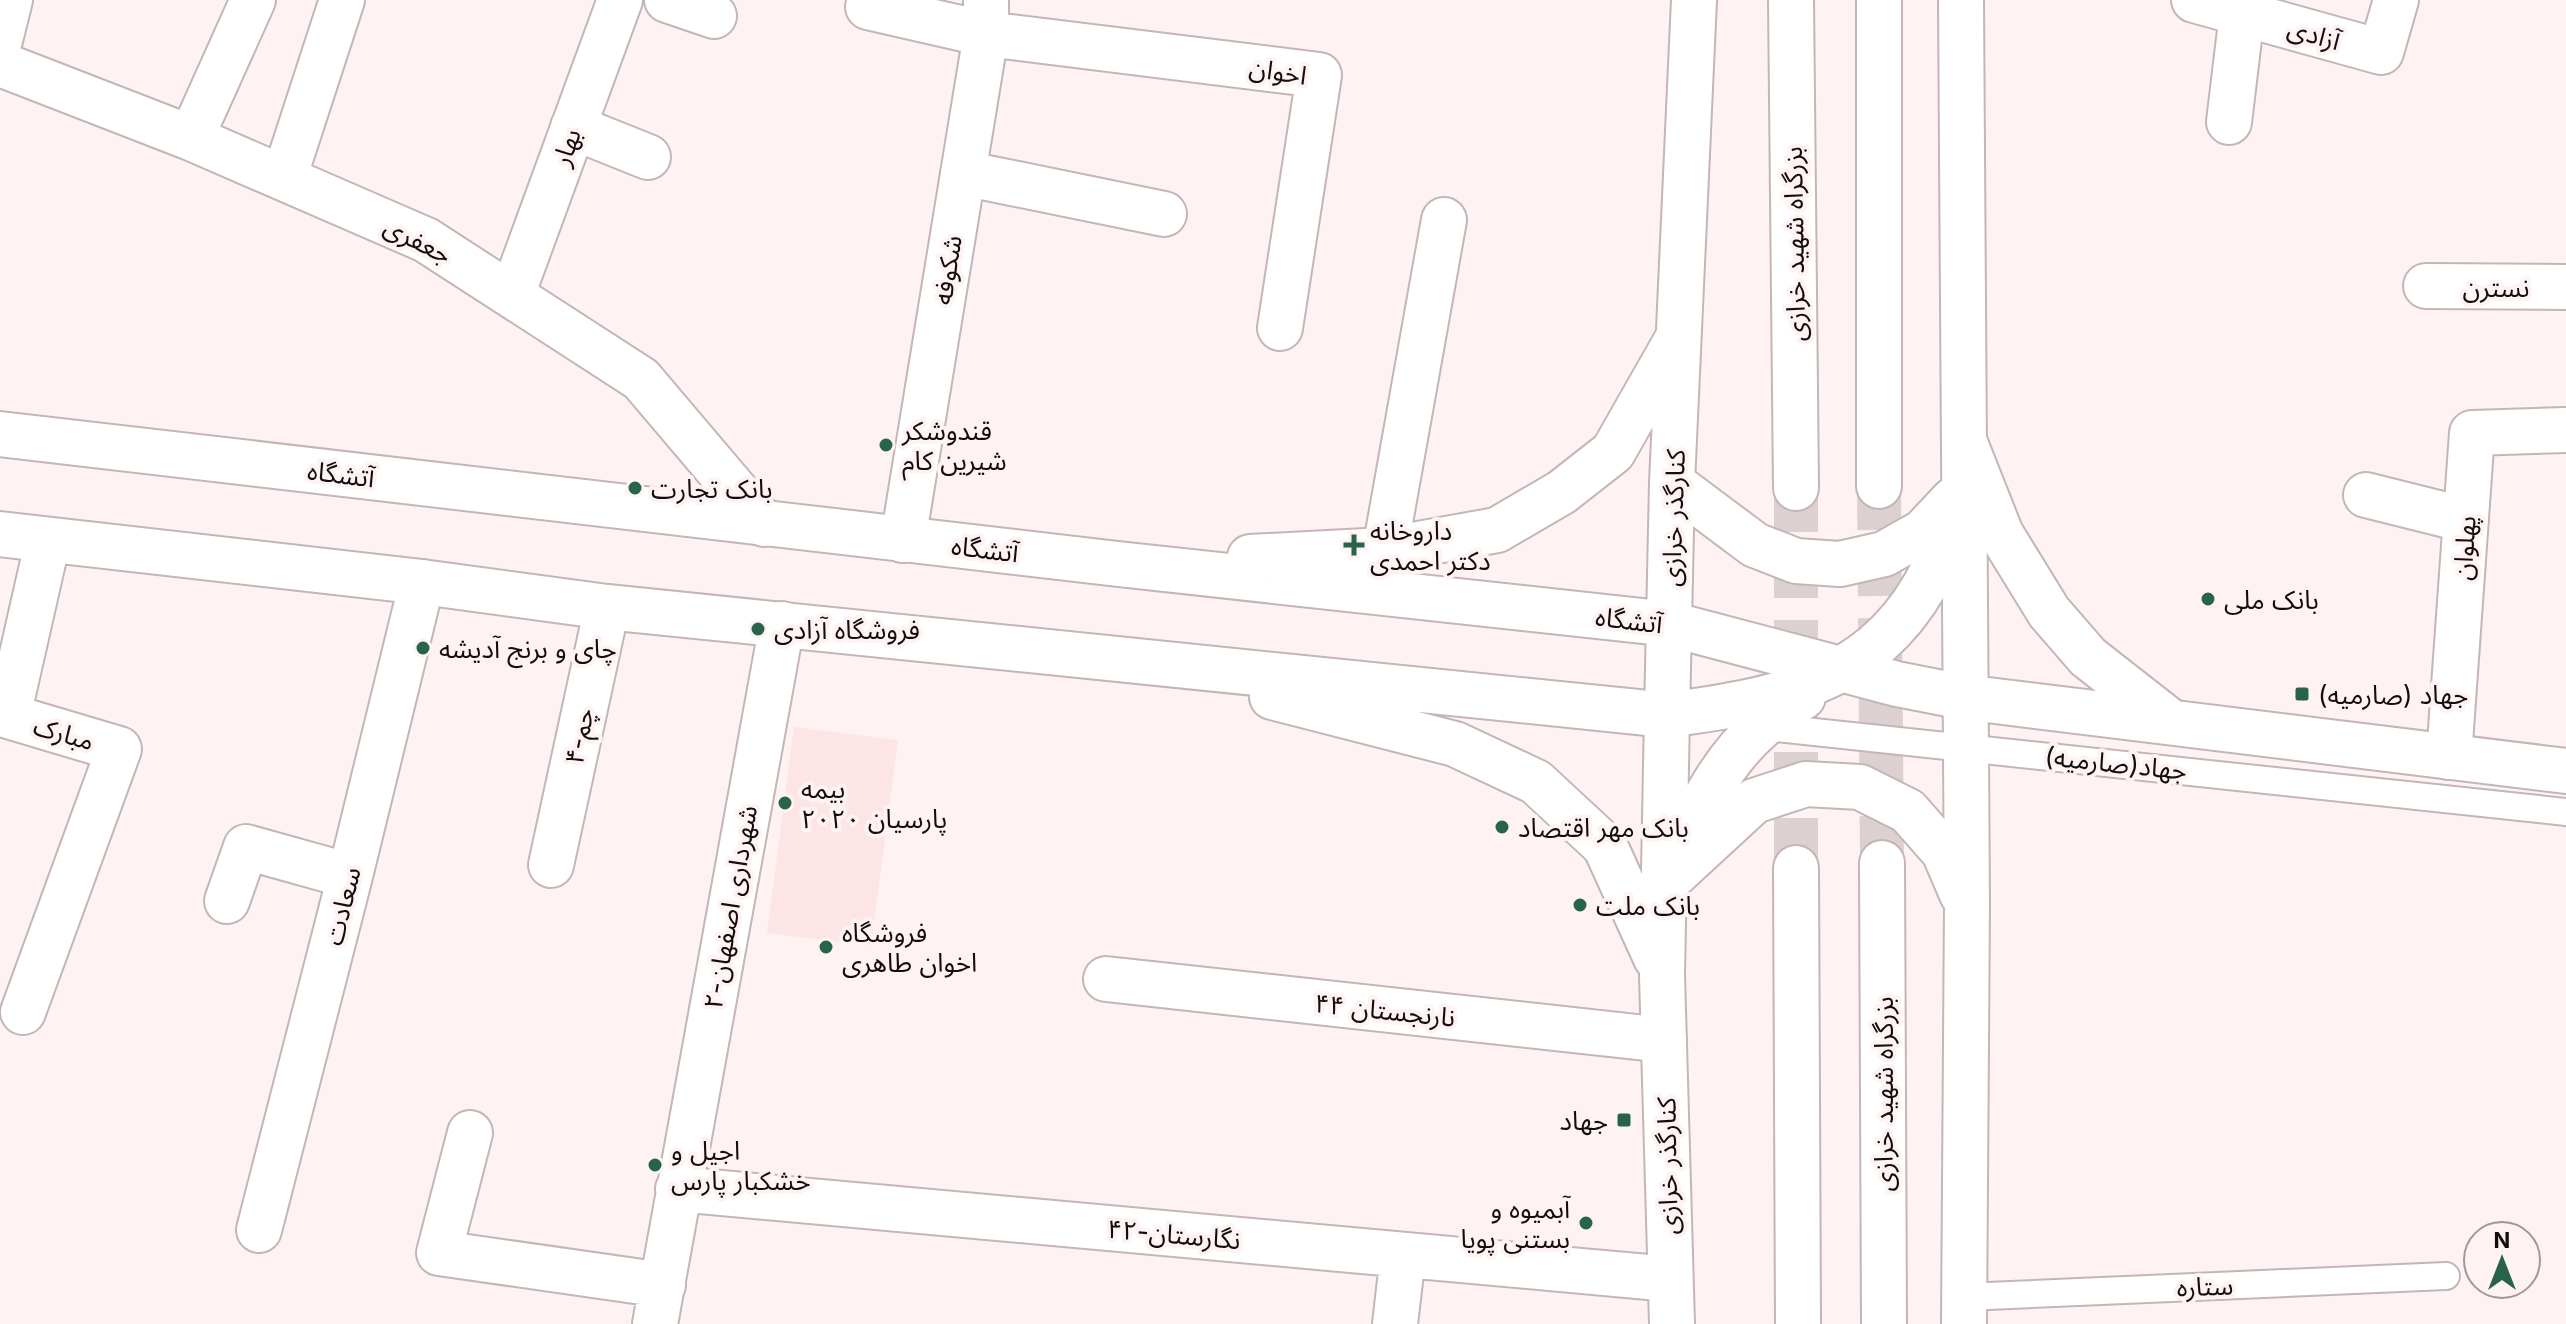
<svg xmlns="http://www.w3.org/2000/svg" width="2566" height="1324" viewBox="0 0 2566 1324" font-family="Inter,'Noto Sans Arabic',sans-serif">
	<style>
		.built { fill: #fde4e5 }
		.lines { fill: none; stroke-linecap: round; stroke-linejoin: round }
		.trunk-tunnel { stroke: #dcd0d0; stroke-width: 44; stroke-dasharray: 44 22; stroke-linecap: butt }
		.service-casing { stroke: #c4b6b6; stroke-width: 30 }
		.minor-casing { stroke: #c4b6b6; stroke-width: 48 }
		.secondary-casing { stroke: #c4b6b6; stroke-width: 48 }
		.primary-casing { stroke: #c4b6b6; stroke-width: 48 }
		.trunk-casing { stroke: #c4b6b6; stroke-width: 48 }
		.service { stroke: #fff; stroke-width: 26 }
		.minor { stroke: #fff; stroke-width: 44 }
		.secondary { stroke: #fff; stroke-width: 44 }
		.primary { stroke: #fff; stroke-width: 44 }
		.trunk { stroke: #fff; stroke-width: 44 }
		.poi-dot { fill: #28634e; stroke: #fff2f2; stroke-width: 3 }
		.labels { text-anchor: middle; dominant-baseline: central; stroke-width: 8; stroke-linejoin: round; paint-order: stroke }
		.street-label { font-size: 26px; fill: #130e0e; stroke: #fff2f2 }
		.poi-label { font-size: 26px; fill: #130e0e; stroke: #fff2f2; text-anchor: start }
	</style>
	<rect width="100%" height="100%" fill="#fff2f2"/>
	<path class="built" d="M794 727 898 740 871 946 767 933Z"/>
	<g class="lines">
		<path class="trunk-tunnel" d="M1879 486 1882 863
			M1796 488V868"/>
		<defs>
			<path id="service" d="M1758 726 2566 812
				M1964 1297 2446 1276"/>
			<path id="minor" d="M667 0 714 16
				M2194 0 2381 52 2396 0
				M868 7 986 34 1319 75 1280 328
				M0 40 10 0
				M0 64 191 138 426 240 641 379 764 524
				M2229 122 2242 14
				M573 127 648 157
				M191 138 253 0
				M963 173 1164 214
				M284 178 342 0
				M2426 286 2566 287
				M512 295 620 0
				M2366 495 2466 520
				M903 540 986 34V0
				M1385 550 1444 220
				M2449 757 2472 433 2566 430
				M551 865 607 607
				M227 901 246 847 350 876
				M1106 979 1664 1040
				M23 1012 119 749 8 716 48 540
				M470 1133 439 1253 663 1285
				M678 1189 1670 1279
				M259 1230 350 876 422 582
				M655 1324 782 624
				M1395 1324 1403 1255"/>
			<path id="secondary" d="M1965 443 2001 534 2049 612 2088 657 2171 722
				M1963 697 2566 771"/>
			<path id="primary" d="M1961 0 1967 903 1964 1324
				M0 434 1118 564 1670 624 1897 684 1963 697
				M1672 483 1755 545 1796 561 1840 564 1884 554 1923 532 1953 500
				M0 534 422 582 607 607 1667 715C1771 701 1868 685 1925 585 1942 555 1952 519 1965 488
				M1250 557 1385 550 1497 530 1562 492 1613 452 1675 343
				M1272 697 1455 744 1536 782 1605 846 1656 958
				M1674 863C1697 813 1719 763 1762 726 1774 715 1790 706 1803 697
				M1664 884 1754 801 1806 784 1860 787 1908 811 1944 852 1962 894
				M1672 1324 1662 975 1667 715 1672 483 1694 0"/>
			<path id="trunk" d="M1791 0 1796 488
				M1879 0V486
				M1882 863 1884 1324
				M1796 868 1798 1324"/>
		</defs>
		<use href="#service" class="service-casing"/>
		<use href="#minor" class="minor-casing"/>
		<use href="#secondary" class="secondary-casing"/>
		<use href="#primary" class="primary-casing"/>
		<use href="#trunk" class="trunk-casing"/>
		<use href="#service" class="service"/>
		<use href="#minor" class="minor"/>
		<use href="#secondary" class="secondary"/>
		<use href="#primary" class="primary"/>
		<use href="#trunk" class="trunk"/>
	</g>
	<g class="poi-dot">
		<circle cx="886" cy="445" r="8"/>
		<circle cx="635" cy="488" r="8"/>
		<path d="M1350 533h8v8h8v8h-8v8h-8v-8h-8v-8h8z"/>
		<circle cx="2208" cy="599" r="8"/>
		<circle cx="758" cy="629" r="8"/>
		<circle cx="423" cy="648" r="8"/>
		<rect x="2294" y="686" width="16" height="16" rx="4"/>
		<circle cx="785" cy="803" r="8"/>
		<circle cx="1502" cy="827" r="8"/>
		<circle cx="1580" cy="905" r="8"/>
		<circle cx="826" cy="947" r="8"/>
		<rect x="1616" y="1112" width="16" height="16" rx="4"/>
		<circle cx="655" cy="1165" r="8"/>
		<circle cx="1586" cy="1223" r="8"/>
	</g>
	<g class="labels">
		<g class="street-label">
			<text transform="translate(2314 34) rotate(16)">آزادی</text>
			<text transform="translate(1278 71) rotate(9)">اخوان</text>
			<text transform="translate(566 147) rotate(-70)">بهار</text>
			<text transform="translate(418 240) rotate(27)">جعفری</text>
			<text transform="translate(1794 244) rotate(-91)">بزرگراه شهید خرازی</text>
			<text transform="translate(947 270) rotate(-81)">شکوفه</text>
			<text x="2496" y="287">نسترن</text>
			<text transform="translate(341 474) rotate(7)">آتشگاه</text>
			<text transform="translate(1673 518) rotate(-88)">کنارگذر خرازی</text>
			<text transform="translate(2464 548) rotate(-86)">پهلوان</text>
			<text transform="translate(985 549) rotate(7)">آتشگاه</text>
			<text transform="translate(1629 620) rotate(7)">آتشگاه</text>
			<text transform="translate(64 733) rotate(16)">مبارک</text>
			<text transform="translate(579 736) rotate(-78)">۴-چم</text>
			<text transform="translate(2116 763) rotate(6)">جهاد(صارمیه)</text>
			<text transform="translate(342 906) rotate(-76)">سعادت</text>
			<text transform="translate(730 907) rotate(-80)">۲-شهرداری اصفهان</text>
			<text transform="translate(1385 1010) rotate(6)">۴۴ نارنجستان</text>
			<text transform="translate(1883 1094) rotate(-90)">بزرگراه شهید خرازی</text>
			<text transform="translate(1667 1166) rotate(-91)">کنارگذر خرازی</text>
			<text transform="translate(1174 1234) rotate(5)">۴۲-نگارستان</text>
			<text transform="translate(2205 1286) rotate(-2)">ستاره</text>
		</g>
		<g class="poi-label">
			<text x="902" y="430">قندوشکر<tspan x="902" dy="30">شیرین کام</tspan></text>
			<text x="651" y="488">بانک تجارت</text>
			<text x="1370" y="530">داروخانه<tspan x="1370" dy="30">دکتر احمدی</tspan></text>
			<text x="2224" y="599">بانک ملی</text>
			<text x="774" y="629">فروشگاه آزادی</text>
			<text x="439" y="648">چای و برنج آدیشه</text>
			<text x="2318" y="694">جهاد (صارمیه)</text>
			<text x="801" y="788">بیمه<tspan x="801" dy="30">پارسیان ۲۰۲۰</tspan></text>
			<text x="1518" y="827">بانک مهر اقتصاد</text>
			<text x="1596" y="905">بانک ملت</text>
			<text x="842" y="932">فروشگاه<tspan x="842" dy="30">اخوان طاهری</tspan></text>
			<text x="1608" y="1120" text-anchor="end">جهاد</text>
			<text x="671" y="1150">اجیل و<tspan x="671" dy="30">خشکبار پارس</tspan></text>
			<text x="1570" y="1208" text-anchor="end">آبمیوه و<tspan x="1570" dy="30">بستنی پویا</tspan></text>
		</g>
	</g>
	<g transform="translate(2502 1260)"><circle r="38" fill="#fff2f2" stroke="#a19797" stroke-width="2"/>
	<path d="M0-6L14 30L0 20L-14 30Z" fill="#28634e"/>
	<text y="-12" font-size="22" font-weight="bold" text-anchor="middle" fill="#130e0e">N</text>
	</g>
</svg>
